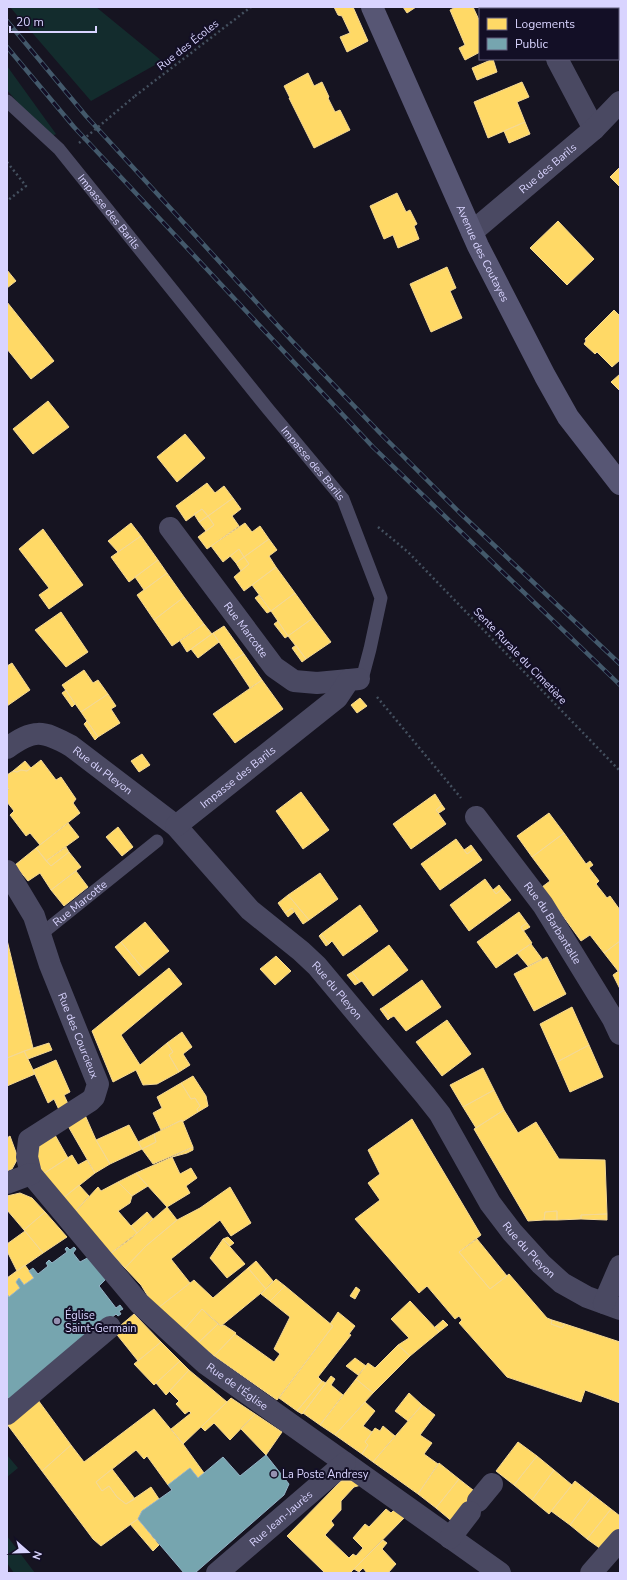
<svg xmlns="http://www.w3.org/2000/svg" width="627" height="1580" viewBox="0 0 627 1580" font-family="'Nunito Sans',sans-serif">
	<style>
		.green { fill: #132c2d }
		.homes { fill: #ffd966; stroke: #f4d894 }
		.public { fill: #76a5af; stroke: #94b3c7 }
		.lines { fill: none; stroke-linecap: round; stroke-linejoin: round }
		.path { stroke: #44505f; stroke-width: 2.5; stroke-dasharray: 2 3; stroke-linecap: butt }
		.lane { stroke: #4a4962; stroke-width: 13 }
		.street { stroke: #4a4962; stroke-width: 22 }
		.secondary { stroke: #575674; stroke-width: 22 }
		.rail-casing { stroke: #43596b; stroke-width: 4.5 }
		.rail { stroke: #130f26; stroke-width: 3; stroke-dasharray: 9; stroke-linecap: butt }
		.path-bridge { stroke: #44505f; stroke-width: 2.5; stroke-dasharray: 2 3; stroke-linecap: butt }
		.poi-dot { fill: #9591b1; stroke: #130f26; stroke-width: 1.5 }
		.labels { text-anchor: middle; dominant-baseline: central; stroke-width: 4; stroke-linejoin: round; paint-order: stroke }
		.street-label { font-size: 11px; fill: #d9d4ff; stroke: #130f26 }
		.poi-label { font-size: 11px; fill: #d9d4ff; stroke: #130f26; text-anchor: start }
	</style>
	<rect width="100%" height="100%" fill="#161421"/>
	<path class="green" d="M10 7H96L162 61 91 101Z
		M7 66 56 134 48 138 7 90Z
		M7 1455 18 1468 7 1477Z
		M7 1536 35 1573H14L7 1563Z"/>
	<path class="homes" d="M334 7H353L368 41 347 52 340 37 350 33 342 16 338 15Z
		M403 7H416L407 13Z
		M456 7H473L480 22V52L465 60 459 48 465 45 450 10Z
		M585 7H613L615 9H583Z
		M618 12 620 15V47L618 49Z
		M493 59 497 72 477 80 472 68Z
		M308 73 314 86 322 82 329 97 328 98 335 112 340 110 350 130 314 148 289 98H290L284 86Z
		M522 82 529 97 517 102 525 122 488 138 474 102Z
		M525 122 530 134 509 143 504 131Z
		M620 167V187L610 177Z
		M397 193 406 212 410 210 417 224 414 226 419 239 398 248 393 235 384 239 370 206Z
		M558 221 594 259 567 285 530 248Z
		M447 267 456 288 450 291 462 318 431 332 410 284Z
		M7 270 16 281 7 288Z
		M7 302 54 361 31 379 7 349Z
		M614 310 620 316V360L612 367 597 352 595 354 584 344 586 341 585 339Z
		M620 374V391L611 382Z
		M48 401 69 427 33 454 13 429Z
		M185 434 205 458 177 482 157 457Z
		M207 483 215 493 224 486 233 498 208 516 202 509 186 521 176 506Z
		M233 498 241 509 232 516 239 526 207 549 198 537 214 525 208 516Z
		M202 509 208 516 199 522 194 514Z
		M208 516 214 525 206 531 199 522Z
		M131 523 141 536 118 552 108 541Z
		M245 523 252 532 260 526 269 539 244 557 239 549 223 562 211 546Z
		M43 529 83 585 49 609 39 595 49 588 19 549Z
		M141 536 158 560 129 582 111 557Z
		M269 539 277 550 269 556 276 567 244 591 234 577 249 564 244 557Z
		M239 549 244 557 236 563 230 556Z
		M244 557 249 564 241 571 236 563Z
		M158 560 167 573 144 590 135 577Z
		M276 567 295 593 271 611 252 585Z
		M167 573 184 597 154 620 137 595Z
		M295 593 313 618 288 636 271 611Z
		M259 595 271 611 267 613 255 598Z
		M184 597 204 624 172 646 154 620Z
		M61 612 88 652 66 667 35 630Z
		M313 618 331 642 306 659 288 636Z
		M278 621 288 636 285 638 274 624Z
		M204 624 212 634 187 652 180 641Z
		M224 626 244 654 232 661 213 633Z
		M213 633 219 642 198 658 191 649Z
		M296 645 306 659 302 662 292 648Z
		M244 654 262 680 250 688 232 661Z
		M12 663 30 690 7 706V666Z
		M84 670 93 683 98 680 108 694 81 712 62 685Z
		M262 680 283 709 235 743 213 714Z
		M66 690 75 704 72 707 62 693Z
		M108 694 116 706 111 709 120 723 98 737 81 712Z
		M360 698 367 706 357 713 351 705Z
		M87 721 98 737 95 740 84 724Z
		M142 754 150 765 139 772 131 761Z
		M41 760 56 780 61 777 76 799 73 803 80 813 40 845 30 833 26 836 10 815 14 811 7 802V790L9 789 7 787V775L13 771 17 772 21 770 27 771Z
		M25 761 31 768 27 771 21 770 17 772 13 771Z
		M301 792 329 830 303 849 276 811Z
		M435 794 442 805 436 810 446 824 411 849 393 824Z
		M442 805 445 809 439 813 436 810Z
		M549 813 564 833 532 857 517 836Z
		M68 823 79 837 46 861 36 848Z
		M118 827 133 847 122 856 106 837Z
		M564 833 586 864 590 861 593 865 589 868 599 881 596 884 607 898 610 896 620 910V941L604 953 590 935 581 941 542 887 550 881 532 857Z
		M456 839 467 854 474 849 482 860 440 890 421 864Z
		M471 845 474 849 467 854 464 850Z
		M66 847 69 852 51 866 46 861Z
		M36 848 51 866 69 852 81 867 51 890 40 873 28 881 15 865Z
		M76 871 88 887 64 906 51 890Z
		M320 873 338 899 309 920 288 895Z
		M485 879 496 894 502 889 511 900 469 931 450 905Z
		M499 885 502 889 496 894 493 890Z
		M288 895 309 920 303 924 292 908 285 913 278 903Z
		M360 905 378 931 343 956 332 941 329 944 321 934Z
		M292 908 294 912 288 917 285 913Z
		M519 912 527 923 521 927 532 943 496 968 477 942Z
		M145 922 169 951 145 971 121 942Z
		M527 923 530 927 523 931 521 927Z
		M321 934 329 944 326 946 319 936Z
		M7 940 33 1048 7 1058Z
		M620 941V970L618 971 604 953Z
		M121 942 145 971 139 976 115 947Z
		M531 944 542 959 528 966 517 953Z
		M389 945 408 970 373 996 362 981 360 982 352 972Z
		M276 956 291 971 275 985 260 969Z
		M547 957 566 994 534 1011 514 974Z
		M169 968 182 984 121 1035 140 1065 167 1043 173 1052 169 1055 179 1072 157 1084 143 1085 136 1070 113 1082 92 1031Z
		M620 970V989L613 975Z
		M352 972 360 982 355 985 347 975Z
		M422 980 441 1007 406 1031 394 1016 390 1018 382 1008Z
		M572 1007 589 1045 557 1062 540 1024Z
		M382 1008 390 1018 388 1020 380 1009Z
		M447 1020 471 1054 442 1076 416 1042Z
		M182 1032 192 1047 183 1054 190 1065 179 1072 169 1055 173 1052 167 1043Z
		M49 1043 52 1050 28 1059 24 1051Z
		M589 1045 603 1077 570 1092 557 1062Z
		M24 1051 35 1074 7 1086V1058Z
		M56 1060 70 1092 64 1095 69 1106 60 1112 54 1099 48 1103 33 1070Z
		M483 1068 494 1090 463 1107 450 1085Z
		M193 1076 206 1096 208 1106 198 1112 197 1109 200 1106 195 1098 191 1099 181 1083Z
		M181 1083 191 1099 195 1098 200 1106 197 1109 198 1112 182 1122V1120L161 1130 153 1113 162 1108 157 1097Z
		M494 1090 504 1110 476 1128 463 1107Z
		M504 1110 518 1133 536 1122 559 1159 605 1160 607 1214 581 1215V1219L557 1220V1211L545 1212 544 1220 528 1221 474 1129Z
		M85 1115 96 1140 110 1164 95 1173 68 1126Z
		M412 1119 481 1235 459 1252 490 1289 509 1274 547 1318 552 1320 551 1324 562 1328 565 1324 620 1342V1403L585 1390 581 1402 507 1377 459 1323 462 1320 459 1316 455 1319 427 1286 419 1293 355 1219 380 1200 368 1183 380 1174 368 1150Z
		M182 1120 193 1147 153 1164 142 1149 156 1142 154 1134Z
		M129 1125 142 1149 110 1164 96 1140Z
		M154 1134 156 1142 142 1149 138 1142Z
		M55 1135 68 1158 43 1174 37 1158 39 1147 46 1140Z
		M10 1136 18 1158 12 1169 7 1171V1138Z
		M193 1147V1150L187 1153 172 1157Z
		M72 1155 78 1165 87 1160 95 1173 62 1199 43 1174Z
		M172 1157 180 1174 191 1168 197 1178 186 1186 190 1193 167 1207 136 1173Z
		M136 1173 148 1186 132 1196 118 1182Z
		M118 1182 132 1196 130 1203 118 1211 137 1233 111 1253 75 1212 98 1187 101 1191Z
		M79 1185 89 1196 75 1212 62 1199Z
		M230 1187 251 1223 231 1236 220 1220 171 1259 190 1283 158 1308 152 1303 141 1285 125 1268 146 1246 177 1220 200 1208Z
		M20 1193 32 1198 45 1212 24 1230 7 1210V1196Z
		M167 1207 177 1220 146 1246 125 1268 111 1253 128 1241Z
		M557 1211V1220H544L545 1212Z
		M45 1212 67 1237 43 1253 24 1230Z
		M147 1212 153 1219 137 1233 131 1226Z
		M607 1214V1220L581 1219V1215Z
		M25 1231 43 1253 17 1271 7 1251V1244Z
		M228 1237 234 1243 230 1246 223 1239Z
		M223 1239 245 1264 227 1278 210 1258Z
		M477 1239 507 1276 490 1289 459 1252Z
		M256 1261 273 1281 266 1289 248 1268Z
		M25 1265 34 1278 24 1285 19 1278 16 1282 20 1288 9 1297 7 1294V1278Z
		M248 1268 266 1289 221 1326 202 1309 182 1332 158 1308 194 1280 213 1298Z
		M276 1279 285 1286 270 1301 261 1294Z
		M285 1286 333 1326 277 1400 214 1356 235 1334 274 1362 280 1354 274 1349 290 1317 270 1301Z
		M356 1287 360 1290 355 1299 350 1296Z
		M410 1301 439 1332 410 1356 398 1345 409 1338 391 1319Z
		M202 1309 218 1324 196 1345 182 1332Z
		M338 1312 355 1326 349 1334 351 1335 318 1377 322 1381 297 1411 279 1398 333 1326 330 1324Z
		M134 1314 161 1342 138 1361 114 1331Z
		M443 1320 448 1325 439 1332 435 1327Z
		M552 1320 565 1324 562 1328 551 1324Z
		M218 1324 221 1326 224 1325 236 1333 214 1356 198 1343Z
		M161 1342 180 1361 154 1385 134 1364Z
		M398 1345 410 1356 373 1393 356 1379 368 1363 375 1368Z
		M355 1358 366 1366 358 1375 346 1366Z
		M180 1361 189 1370 166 1395 156 1383Z
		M189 1370 227 1402 183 1444 171 1429 191 1413 189 1411 185 1414 176 1404 179 1401 169 1391Z
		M331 1376 335 1379 331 1385 343 1395 320 1425 303 1413Z
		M356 1379 373 1393 335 1435 320 1425Z
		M322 1381 326 1383 303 1413 302 1414 297 1411Z
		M409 1393 422 1405 408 1421 395 1411Z
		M231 1398 255 1414 230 1440 214 1423 205 1431 201 1427Z
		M38 1400 71 1445 42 1471 7 1424Z
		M365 1402 375 1411 363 1426 372 1432 365 1442 368 1445 362 1454 335 1435Z
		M422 1405 435 1415 420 1435 432 1443 424 1454 438 1464 418 1494 373 1462Z
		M154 1409 183 1444 204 1473 198 1478 190 1468 168 1485 147 1456 144 1459 136 1450 96 1482 102 1491 109 1486 117 1497 126 1504 151 1487 159 1499 142 1511 138 1519 101 1546 93 1539 42 1471 71 1445 84 1462Z
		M255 1414 282 1432 266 1455 241 1429Z
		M383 1426 395 1436 373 1462 362 1454 368 1445 365 1442 375 1428 380 1431Z
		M518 1442 537 1456 514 1485 496 1471Z
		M537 1456 554 1470 532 1500 514 1485Z
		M439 1463 459 1479 436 1508 418 1494Z
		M112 1469 135 1499 126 1504 117 1497 109 1486 102 1491 96 1482Z
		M554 1470 572 1485 549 1514 532 1500Z
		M459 1479 478 1494 454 1523 436 1508Z
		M341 1481H355L361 1485 354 1487 341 1501V1510L331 1521 334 1525 325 1535 349 1558 353 1554 356 1556 363 1548 353 1538 365 1524 369 1527 386 1509 391 1513 395 1509 406 1516 350 1573H325L287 1536Z
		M575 1481 593 1495 570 1525 551 1511Z
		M593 1495 611 1509 587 1539 570 1525Z
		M611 1509 620 1516V1533L605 1552 587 1539Z
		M138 1519 159 1545 153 1551 130 1524Z
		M383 1540 387 1543 382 1549 396 1564 388 1573H367L363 1568 359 1572 354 1569Z"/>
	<path class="public" d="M67 1247 70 1250 74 1247 76 1249 73 1253 80 1262 89 1257 106 1279 99 1286 116 1308 120 1305 123 1309 119 1311 121 1314 118 1316 116 1314 12 1400 10 1397 7 1399V1294L9 1297 20 1288 16 1282 19 1278 24 1285 34 1278 29 1271 33 1268 38 1274 48 1266 46 1263 49 1260 52 1263 67 1252 65 1249Z
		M266 1455 289 1484 284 1495 195 1573H184L138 1519 142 1511 172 1490 168 1485 190 1468 198 1478 223 1457 240 1476Z"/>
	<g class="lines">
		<path class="path" d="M135 96 251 7
			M7 162 26 186 7 201
			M378 527 408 552 620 771
			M377 697 461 798"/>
		<g class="lane">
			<path id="s1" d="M7 101 59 149 268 409 343 499 381 598 370 649 362 679"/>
			<path id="s2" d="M40 935 157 841"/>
		</g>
		<g class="street">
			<path d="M530 7 531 9"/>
			<path d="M557 59 594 129"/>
			<path id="s3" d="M472 232 594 129 620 102"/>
			<path id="s4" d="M170 528 274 667 294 681 317 683 349 680"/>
			<path id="s5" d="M7 748C34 729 42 730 71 746L176 826 250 910 301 951 317 966 425 1095 440 1114 490 1203 512 1232 541 1264 562 1283 587 1297 620 1309"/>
			<path id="s6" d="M476 817 543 905 613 1019 620 1034"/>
			<path id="s7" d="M176 826 337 698 349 680 359 679"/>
			<path id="s8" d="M7 871 34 916 50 965 98 1084 94 1097 90 1101 29 1140 27 1157 31 1174 139 1303 206 1364 500 1573"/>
			<path d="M7 1183 31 1174"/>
			<path d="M604 1303 620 1266"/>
			<path d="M7 1414 110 1327"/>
			<path d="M478 1501 492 1484"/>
			<path d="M450 1538 470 1512"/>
			<path id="s9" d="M217 1573 345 1463"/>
			<path d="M591 1573 620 1540"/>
		</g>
		<path class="secondary" id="s10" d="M372 7 478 246 545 376 568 417 620 484"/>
		<defs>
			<path id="rail" d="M7 21 86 116 292 341 380 433 460 513 620 664
				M7 47 74 127 373 447 620 685"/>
		</defs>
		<use href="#rail" class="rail-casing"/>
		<use href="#rail" class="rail"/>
		<path class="path-bridge" d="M79 143 135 96"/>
	</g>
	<g class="poi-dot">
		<circle cx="57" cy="1321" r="4"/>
		<circle cx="274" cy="1474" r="4"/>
	</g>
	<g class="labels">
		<g class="street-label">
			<text transform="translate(188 45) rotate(-38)">Rue des Écoles</text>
			<text stroke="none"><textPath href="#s3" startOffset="99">Rue des Barils</textPath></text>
			<text stroke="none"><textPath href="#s1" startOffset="151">Impasse des Barils</textPath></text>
			<text stroke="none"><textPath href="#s10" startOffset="270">Avenue des Coutayes</textPath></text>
			<text stroke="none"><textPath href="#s1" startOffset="475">Impasse des Barils</textPath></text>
			<text stroke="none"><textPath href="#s4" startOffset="127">Rue Marcotte</textPath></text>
			<text transform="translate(520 656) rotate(46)">Sente Rurale du Cimetière</text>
			<text stroke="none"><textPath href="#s5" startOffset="110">Rue du Pleyon</textPath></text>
			<text stroke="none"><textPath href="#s7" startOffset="79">Impasse des Barils</textPath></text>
			<text stroke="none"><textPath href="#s2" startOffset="51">Rue Marcotte</textPath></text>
			<text stroke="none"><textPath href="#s6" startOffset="131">Rue du Barbantalle</textPath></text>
			<text stroke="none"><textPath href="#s5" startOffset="433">Rue du Pleyon</textPath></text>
			<text stroke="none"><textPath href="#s8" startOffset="180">Rue des Courcieux</textPath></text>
			<text stroke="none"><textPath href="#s5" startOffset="757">Rue du Pleyon</textPath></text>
			<text stroke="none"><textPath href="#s8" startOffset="656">Rue de l'Église</textPath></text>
			<text stroke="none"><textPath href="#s9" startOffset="84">Rue Jean-Jaurès</textPath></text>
		</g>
		<g class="poi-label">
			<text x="65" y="1315">Église<tspan x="65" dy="13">Saint-Germain</tspan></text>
			<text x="282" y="1474">La Poste Andresy</text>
		</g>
	</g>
	<rect width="627" height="1580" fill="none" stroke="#d9d4ff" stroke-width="16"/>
	<rect x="479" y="8" width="140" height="52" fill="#130f26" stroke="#625e7d"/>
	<rect x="487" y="18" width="20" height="12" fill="#ffd966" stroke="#625e7d"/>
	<text x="515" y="28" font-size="12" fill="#d9d4ff">Logements</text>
	<rect x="487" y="38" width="20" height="12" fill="#76a5af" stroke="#625e7d"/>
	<text x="515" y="48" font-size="12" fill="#d9d4ff">Public</text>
	<g transform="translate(28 1552) rotate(110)" stroke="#130f26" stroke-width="3" paint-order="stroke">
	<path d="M0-3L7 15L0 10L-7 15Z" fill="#d9d4ff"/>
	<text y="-6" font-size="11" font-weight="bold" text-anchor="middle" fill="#d9d4ff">N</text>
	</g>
	<path d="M10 26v6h86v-6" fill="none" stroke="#d9d4ff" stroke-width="2"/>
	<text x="16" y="26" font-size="12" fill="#d9d4ff" stroke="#130f26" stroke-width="3" paint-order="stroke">20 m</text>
</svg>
